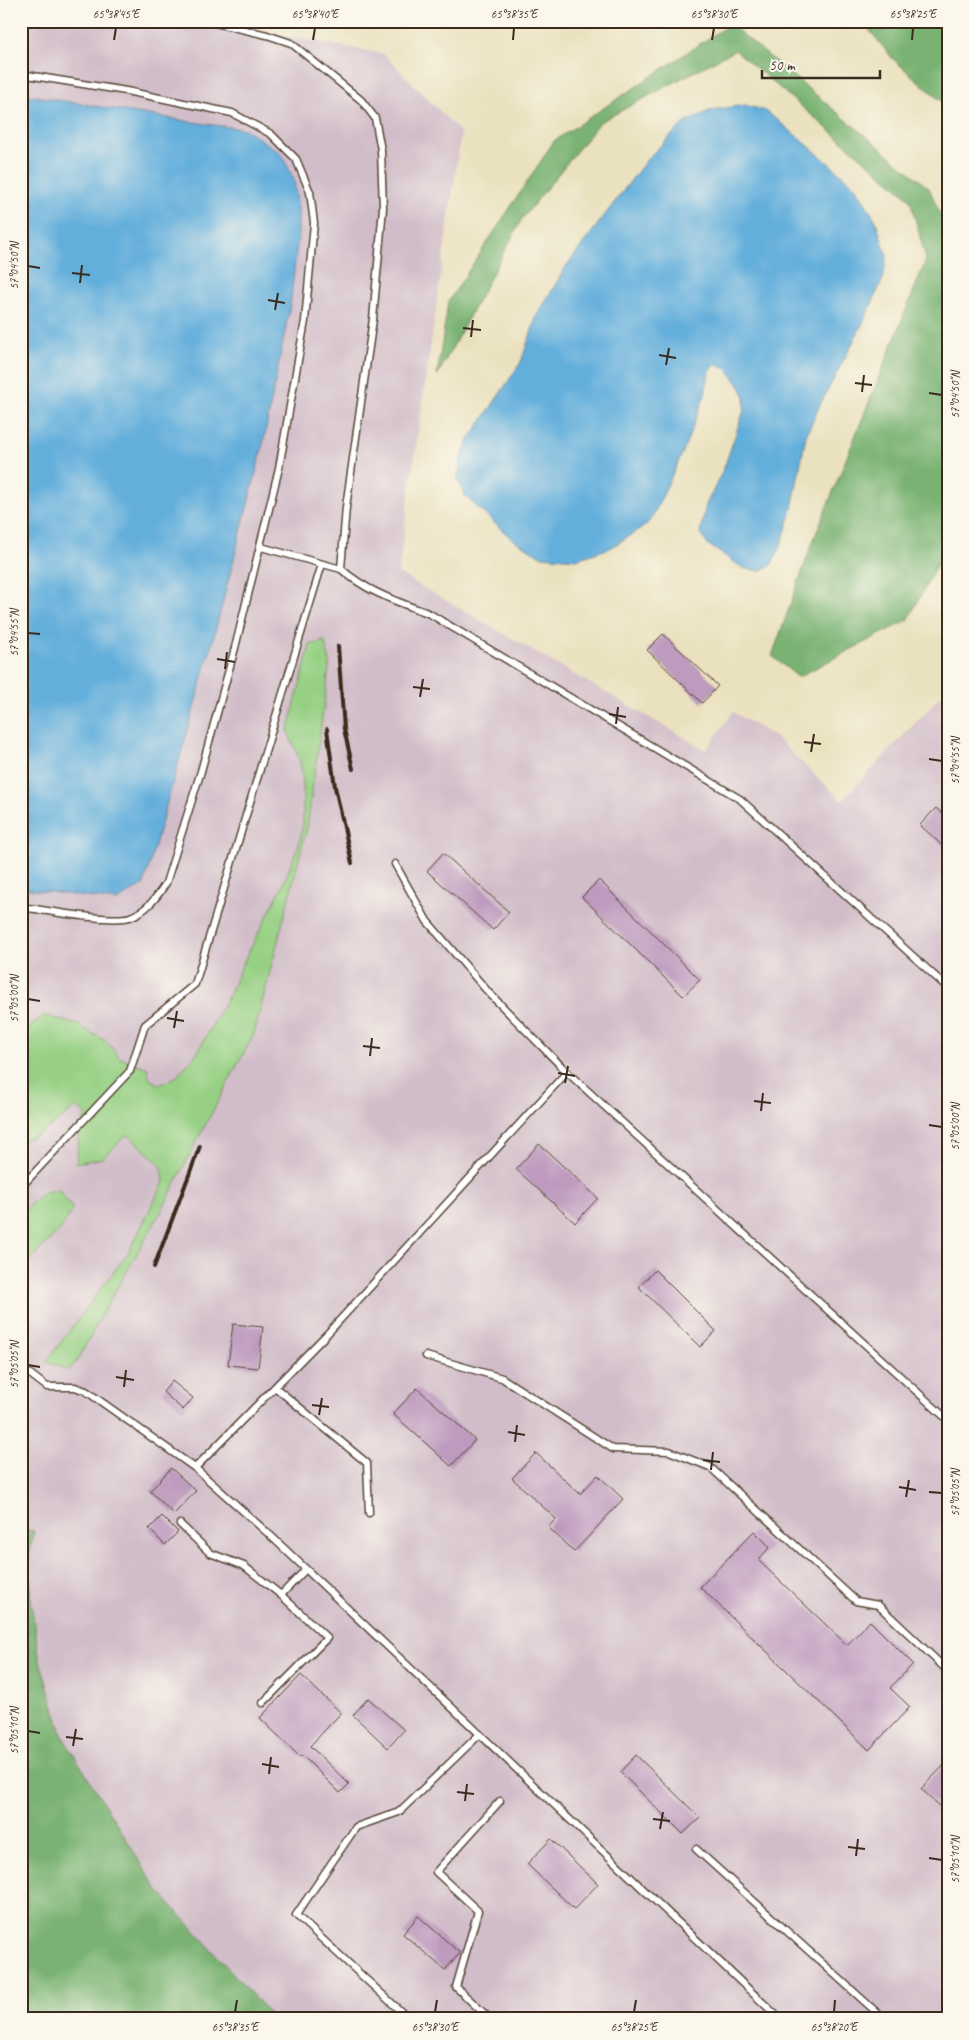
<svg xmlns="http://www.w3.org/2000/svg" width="969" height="2040" viewBox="0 0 969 2040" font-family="Caveat,sans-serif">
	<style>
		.industrial { fill: #d1bdc9 }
		.green { fill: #97d084; stroke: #697d51 }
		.forest { fill: #79b272; stroke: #5a6e48 }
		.water { fill: #64afdc; stroke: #506c7d }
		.building { fill: #bd9abe }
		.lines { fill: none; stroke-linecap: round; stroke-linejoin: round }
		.service-casing { stroke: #554536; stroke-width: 9 }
		.service { stroke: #fff; stroke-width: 6 }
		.rail { stroke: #3b2a1e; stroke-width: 4 }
		.ticks { fill: none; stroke: #3b2a1e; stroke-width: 2 }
		.neatline { fill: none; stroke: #3b2a1e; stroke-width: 2 }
		.ticks-label { font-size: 12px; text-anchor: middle; fill: #3b2a1e }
	</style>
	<rect width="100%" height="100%" fill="#fbf7ec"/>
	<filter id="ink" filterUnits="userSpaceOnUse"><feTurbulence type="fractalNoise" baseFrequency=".02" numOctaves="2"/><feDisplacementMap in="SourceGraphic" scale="10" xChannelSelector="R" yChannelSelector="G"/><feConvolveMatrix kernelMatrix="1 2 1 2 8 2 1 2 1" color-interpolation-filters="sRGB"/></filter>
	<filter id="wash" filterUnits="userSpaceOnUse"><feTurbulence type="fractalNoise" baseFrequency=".0096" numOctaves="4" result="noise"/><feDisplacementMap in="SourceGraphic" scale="20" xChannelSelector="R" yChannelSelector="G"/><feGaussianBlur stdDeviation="1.12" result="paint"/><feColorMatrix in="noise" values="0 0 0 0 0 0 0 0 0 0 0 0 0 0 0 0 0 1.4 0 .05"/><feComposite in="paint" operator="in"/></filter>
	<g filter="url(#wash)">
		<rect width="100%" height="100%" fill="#eae1be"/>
		<path class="industrial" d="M21 21H208L384 54 461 133 398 573 706 750 733 712 775 737 842 801 948 688V2019H274L157 1889 63 1737 40 1661 32 1608 28 1559 34 1531 21 1529Z"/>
		<path class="green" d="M324 641 330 661 307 827 254 1034 193 1148 162 1210 105 1309 79 1358 69 1370 46 1362 130 1250 164 1181 161 1165 127 1134 103 1158 76 1163 79 1135 86 1114 76 1107C59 1121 42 1135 21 1141V1031H26L44 1015 78 1025 107 1042 120 1058 148 1068 149 1079 160 1085 177 1076 197 1053 230 993 243 963 282 887 299 844 303 823V784L300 761 288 731 310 645Z
			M58 1189 73 1209 60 1230 21 1269V1213L42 1193Z"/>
		<path class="forest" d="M862 21H948V107L893 59Z
			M730 24 929 188 948 233V543L908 620 798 677 772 656 810 549 926 260 910 199 735 50 600 122 522 219 437 376 448 302 554 141Z
			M21 1529 34 1531 28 1559 32 1608 40 1661 63 1737 157 1889 274 2019H21Z"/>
		<path class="water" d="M21 94 192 122 245 129 281 153 294 180 298 209V236L290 306 262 449 212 644 144 884 117 901 21 888Z
			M745 105 766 111 810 147 856 187 876 221 887 256 883 279 862 325 819 407 806 436 791 514 780 548 771 565 760 571 743 568 707 544 700 532 706 505 724 468 744 410 745 397 739 385 727 369 717 364 710 369 705 395 683 452 652 518 645 526 610 548 577 559 541 556 512 539 466 497 458 480 460 461 469 440 521 362 537 315 567 265 648 158 683 124 711 110Z"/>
		<g id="blocks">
			<path class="building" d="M663 634 718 686 702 703 647 650Z
				M936 808 948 819V851L920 825Z
				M443 853 509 912 493 930 427 871Z
				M599 880 700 980 683 996 582 897Z
				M539 1144 598 1198 575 1223 516 1169Z
				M655 1270 716 1331 700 1347 639 1287Z
				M233 1324 263 1327 258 1368 228 1365Z
				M172 1381 193 1398 183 1410 163 1392Z
				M417 1388 475 1440 451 1466 393 1414Z
				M536 1453 580 1494 598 1475 623 1499 574 1552 548 1527 556 1519 512 1478Z
				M171 1468 196 1491 174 1514 150 1491Z
				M162 1516 178 1532 165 1545 149 1529Z
				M754 1531 770 1547 758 1560 847 1645 870 1621 913 1664 890 1688 910 1707 869 1750 700 1587Z
				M301 1675 341 1713 310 1746 349 1784 340 1793 302 1755 300 1757 260 1718Z
				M368 1698 404 1730 388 1748 353 1715Z
				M636 1755 700 1818 683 1834 620 1772Z
				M948 1761V1813L921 1789Z
				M551 1839 598 1884 574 1909 527 1864Z
				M418 1916 460 1953 445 1970 403 1934Z"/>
		</g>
	</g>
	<g filter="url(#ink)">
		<use href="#blocks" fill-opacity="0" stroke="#554536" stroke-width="1"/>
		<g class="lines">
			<defs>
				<path id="service" d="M207 21 267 35 291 43 361 100 375 118 381 150 383 208 373 319 346 507 341 569C369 593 396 601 430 614L740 799 948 988
					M21 74 126 91 232 113 271 134 296 159 310 192 314 223 305 321 279 468 235 648 201 771 166 883C157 897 147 911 130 917 110 923 45 910 21 907
					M261 547 341 569
					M395 864 427 921 489 993 567 1072 948 1420
					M21 1187 130 1071 145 1025 195 984 322 564
					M426 1356 502 1378 613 1449 669 1451 710 1467 856 1601 878 1605 948 1671
					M21 1367 47 1387H75L86 1391 195 1468 271 1536 780 2019
					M276 1388 367 1463 369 1513
					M195 1468 327 1334 567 1072
					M180 1524 210 1553 244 1566 281 1595
					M263 1703 327 1638 281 1595 306 1569
					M696 1849 884 2019
					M409 2019 296 1915 356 1827 399 1812 480 1734
					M490 2019 456 1987 478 1911 436 1872 500 1801"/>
			</defs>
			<use href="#service" class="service-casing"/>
			<use href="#service" class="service"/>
			<path class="rail" d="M338 646 344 729 353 769
				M327 729 335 787 352 863
				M154 1267 200 1146"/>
		</g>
	</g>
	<path class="ticks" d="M114 40 116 28M313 40 315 28M513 40 514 28M712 40 714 28M912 40 913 28M28 266 40 268M72 273 90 275M80 283 82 265M268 300 285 303M275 310 278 293M463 328 481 330M471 337 473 320M659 355 676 358M666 365 669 348M855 383 872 385M862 392 864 375M929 393 942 395M28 633 40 634M217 659 235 662M225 669 227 652M413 687 430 689M420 697 423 679M609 714 626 717M616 724 618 707M804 742 821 744M811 752 814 734M929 759 942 761M28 999 40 1001M167 1018 184 1021M174 1028 177 1011M363 1046 380 1048M370 1056 372 1038M558 1073 575 1076M565 1083 568 1066M754 1101 771 1103M761 1111 763 1093M929 1125 942 1127M28 1365 40 1367M116 1377 134 1380M124 1387 126 1370M312 1405 329 1407M319 1415 322 1398M508 1432 525 1435M515 1442 517 1425M703 1460 720 1462M711 1470 713 1452M899 1487 916 1490M929 1492 942 1493M906 1497 909 1480M28 1731 40 1733M66 1737 83 1739M73 1746 76 1729M262 1764 279 1767M269 1774 271 1757M457 1792 474 1794M465 1801 467 1784M653 1819 670 1821M660 1829 663 1812M848 1847 865 1849M856 1856 858 1839M929 1858 942 1860M235 2012 237 2000M435 2012 437 2000M634 2012 636 2000M834 2012 835 2000"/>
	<rect width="969" height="2040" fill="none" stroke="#fbf7ec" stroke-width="55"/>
	<path d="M762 70v8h118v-8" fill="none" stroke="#3b2a1e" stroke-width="2.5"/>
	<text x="769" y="70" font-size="15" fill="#3b2a1e" stroke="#fbf7ec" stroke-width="4" paint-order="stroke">50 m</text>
	<rect x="28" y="28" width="914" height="1984" class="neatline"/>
	<g class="ticks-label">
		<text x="116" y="18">65°38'45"E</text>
		<text x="315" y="18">65°38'40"E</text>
		<text x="514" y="18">65°38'35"E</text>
		<text x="714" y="18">65°38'30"E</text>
		<text x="913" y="18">65°38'25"E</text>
		<text transform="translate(14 266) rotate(-90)" y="4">57°04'50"N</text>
		<text transform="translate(955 395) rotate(-90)" y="4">57°04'50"N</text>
		<text transform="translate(14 633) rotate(-90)" y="4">57°04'55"N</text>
		<text transform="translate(955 761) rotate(-90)" y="4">57°04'55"N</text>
		<text transform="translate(14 999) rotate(-90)" y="4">57°05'00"N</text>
		<text transform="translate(955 1127) rotate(-90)" y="4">57°05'00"N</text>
		<text transform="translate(14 1365) rotate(-90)" y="4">57°05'05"N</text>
		<text transform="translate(955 1493) rotate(-90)" y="4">57°05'05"N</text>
		<text transform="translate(14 1731) rotate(-90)" y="4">57°05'10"N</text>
		<text transform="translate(955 1860) rotate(-90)" y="4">57°05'10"N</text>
		<text x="235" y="2031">65°38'35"E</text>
		<text x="435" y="2031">65°38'30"E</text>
		<text x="634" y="2031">65°38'25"E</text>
		<text x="834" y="2031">65°38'20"E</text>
	</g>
</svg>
